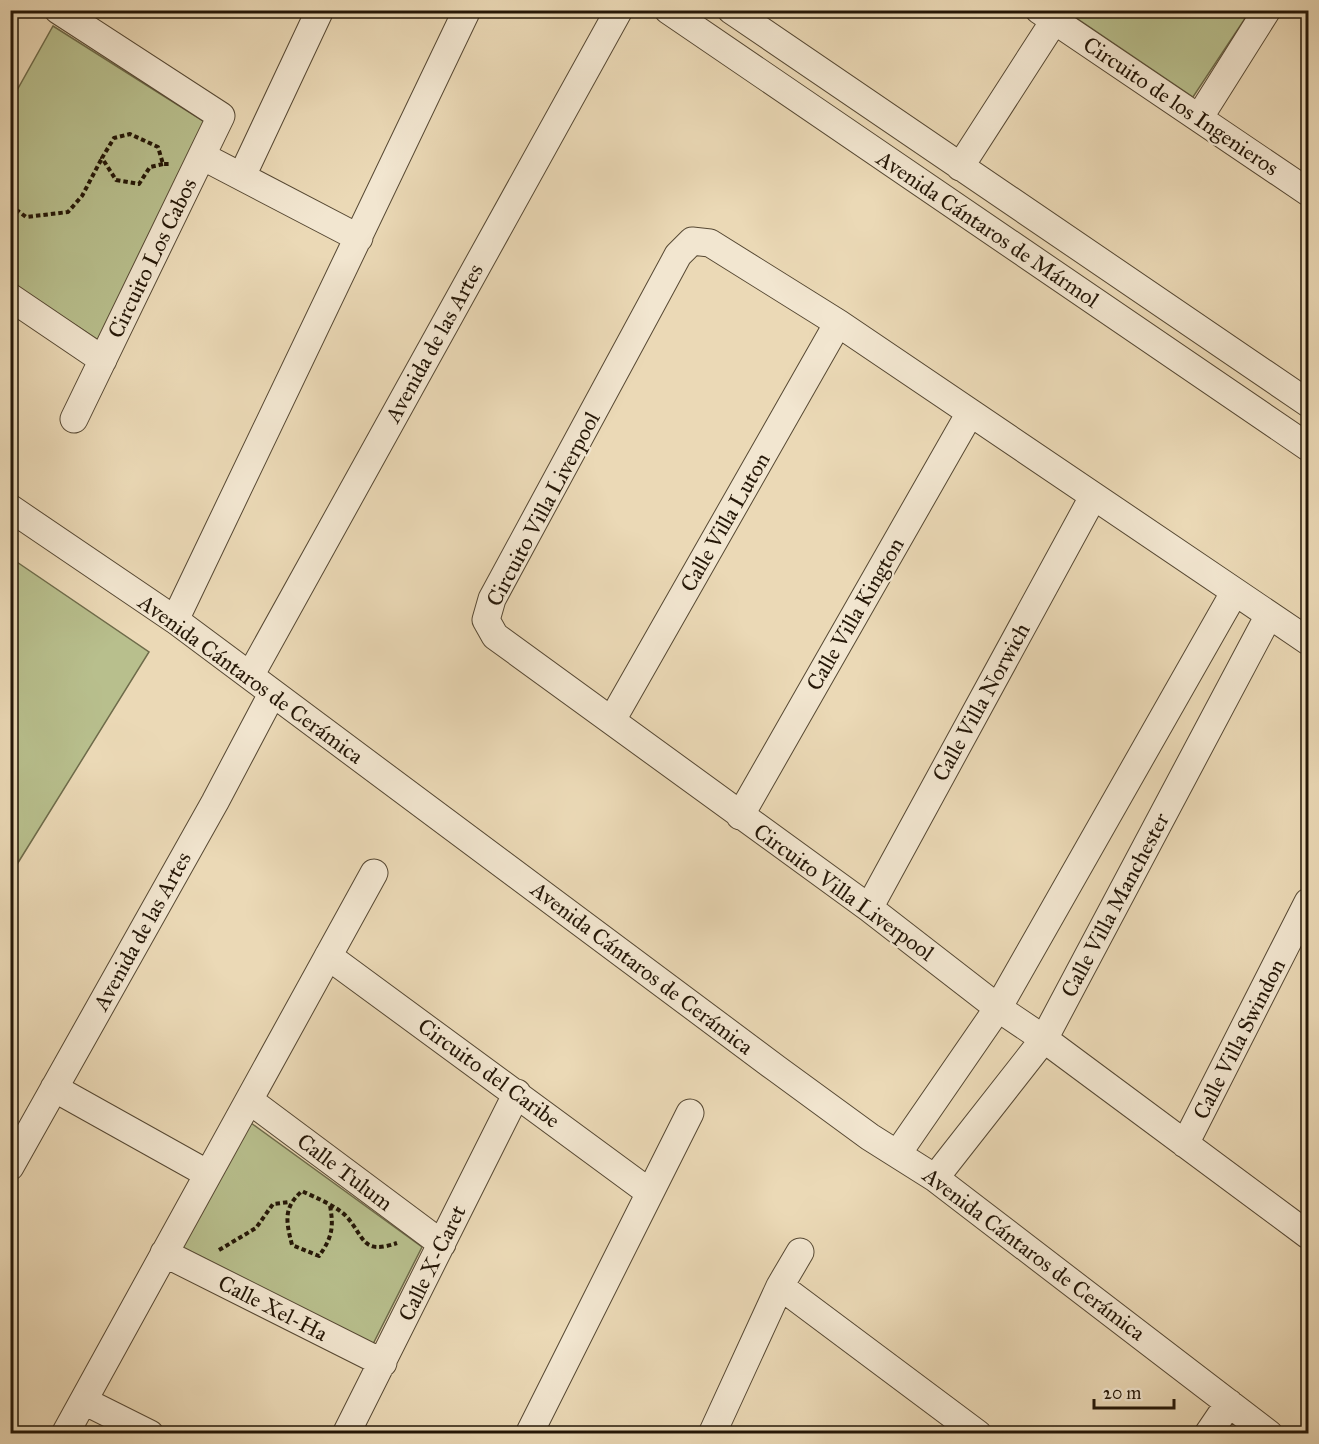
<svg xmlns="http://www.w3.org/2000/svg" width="1319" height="1444" viewBox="0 0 1319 1444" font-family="'IM FELL Great Primer',serif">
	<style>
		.green { fill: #b8bf8d; stroke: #6e6b4a; stroke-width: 1.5 }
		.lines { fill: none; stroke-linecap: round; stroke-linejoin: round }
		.minor-casing { stroke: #564833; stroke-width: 29 }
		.path { stroke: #251707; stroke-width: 4; stroke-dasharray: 4.5 3; stroke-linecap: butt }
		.minor { stroke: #f2e6d0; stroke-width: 27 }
		.labels { text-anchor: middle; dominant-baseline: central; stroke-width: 4.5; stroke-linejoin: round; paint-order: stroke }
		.street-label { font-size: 22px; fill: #251707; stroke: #f2e6d0 }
	</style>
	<rect width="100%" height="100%" fill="#ebd9b6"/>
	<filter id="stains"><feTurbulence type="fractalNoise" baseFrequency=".00333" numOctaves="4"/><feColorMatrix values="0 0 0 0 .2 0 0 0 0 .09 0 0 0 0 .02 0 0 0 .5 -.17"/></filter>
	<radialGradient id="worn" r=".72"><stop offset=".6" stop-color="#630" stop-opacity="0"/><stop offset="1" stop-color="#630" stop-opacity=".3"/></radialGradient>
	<path class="green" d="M1066 11H1250L1193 97Z
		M53 26 208 124 98 340 11 283V101Z
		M11 558 149 652 11 874Z
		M251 1123 422 1247 372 1346 178 1252Z"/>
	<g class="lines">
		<defs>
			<path id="minor" d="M58 10 221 116 74 419
				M668 10 1308 447
				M731 10 1308 403
				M1039 10 1308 192
				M1199 118 1267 10
				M202 156 359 238
				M960 167 1054 21
				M242 176 320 10
				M10 297 103 360
				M10 508 175 620 777 1069 870 1137 935 1178 1269 1434
				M175 620 467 10
				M1308 641 838 323 710 243 692 241 678 255 492 599 486 620 495 636 869 908 998 1008 1044 1039 1308 1235
				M250 676 619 10
				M612 720 838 323
				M740 816 970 413
				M869 908 1093 497
				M328 956 649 1192
				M54 1088 208 1174
				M249 1100 442 1244
				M1185 1144 1308 902
				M898 1153 998 1008 1234 593
				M10 1167 215 802 272 694
				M935 1178 1044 1039 1269 615
				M164 1253 383 1363
				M780 1286 978 1434
				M84 1401 150 1434
				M65 1434 374 873
				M346 1434 517 1093
				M529 1434 690 1113
				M712 1434 780 1286 800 1252
				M1208 1434 1229 1403"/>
		</defs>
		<use href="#minor" class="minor-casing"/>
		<path class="path" d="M163 164 150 167 139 184 116 180 102 158 114 138 130 134 158 147 163 164H169
			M10 205 26 217 68 212 82 196 102 158
			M330 1206C334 1227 332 1238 319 1256L292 1245C286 1221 283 1208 302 1191 316 1198 337 1206 347 1217 365 1238 362 1255 397 1243
			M219 1250 256 1228 273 1204 290 1202"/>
		<use href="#minor" class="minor"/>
	</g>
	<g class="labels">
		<g class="street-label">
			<text transform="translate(1181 106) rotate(34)">Circuito de los Ingenieros</text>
			<text transform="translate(988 229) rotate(34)">Avenida Cántaros de Mármol</text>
			<text transform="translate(152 258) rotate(-64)">Circuito Los Cabos</text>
			<text transform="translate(434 343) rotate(-61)">Avenida de las Artes</text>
			<text transform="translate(543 509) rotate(-62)">Circuito Villa Liverpool</text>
			<text transform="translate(725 522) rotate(-60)">Calle Villa Luton</text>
			<text transform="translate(855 614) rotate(-60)">Calle Villa Kington</text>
			<text transform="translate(251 679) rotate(36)">Avenida Cántaros de Cerámica</text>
			<text transform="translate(981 702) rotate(-61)">Calle Villa Norwich</text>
			<text transform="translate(844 892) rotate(36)">Circuito Villa Liverpool</text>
			<text transform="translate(1115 905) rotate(-62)">Calle Villa Manchester</text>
			<text transform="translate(142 931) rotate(-61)">Avenida de las Artes</text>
			<text transform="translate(642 968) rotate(37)">Avenida Cántaros de Cerámica</text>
			<text transform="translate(1239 1039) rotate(-63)">Calle Villa Swindon</text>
			<text transform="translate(489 1073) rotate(36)">Circuito del Caribe</text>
			<text transform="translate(345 1172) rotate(37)">Calle Tulum</text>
			<text transform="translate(1034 1254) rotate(37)">Avenida Cántaros de Cerámica</text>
			<text transform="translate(432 1263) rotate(-64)">Calle X-Caret</text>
			<text transform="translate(273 1308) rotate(27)">Calle Xel-Ha</text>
		</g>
	</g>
	<rect width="1319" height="1444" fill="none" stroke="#ebd9b6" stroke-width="36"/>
	<rect x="12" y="12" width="1295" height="1420" fill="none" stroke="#251707" stroke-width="3"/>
	<rect x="18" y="18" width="1283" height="1408" fill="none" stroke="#251707" stroke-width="1.5"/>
	<path d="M1094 1399v9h80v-9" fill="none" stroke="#251707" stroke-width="3"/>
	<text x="1103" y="1399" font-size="18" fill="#251707" stroke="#f2e6d0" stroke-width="4.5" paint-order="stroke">20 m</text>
	<rect width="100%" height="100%" filter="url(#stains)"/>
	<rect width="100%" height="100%" fill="url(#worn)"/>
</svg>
